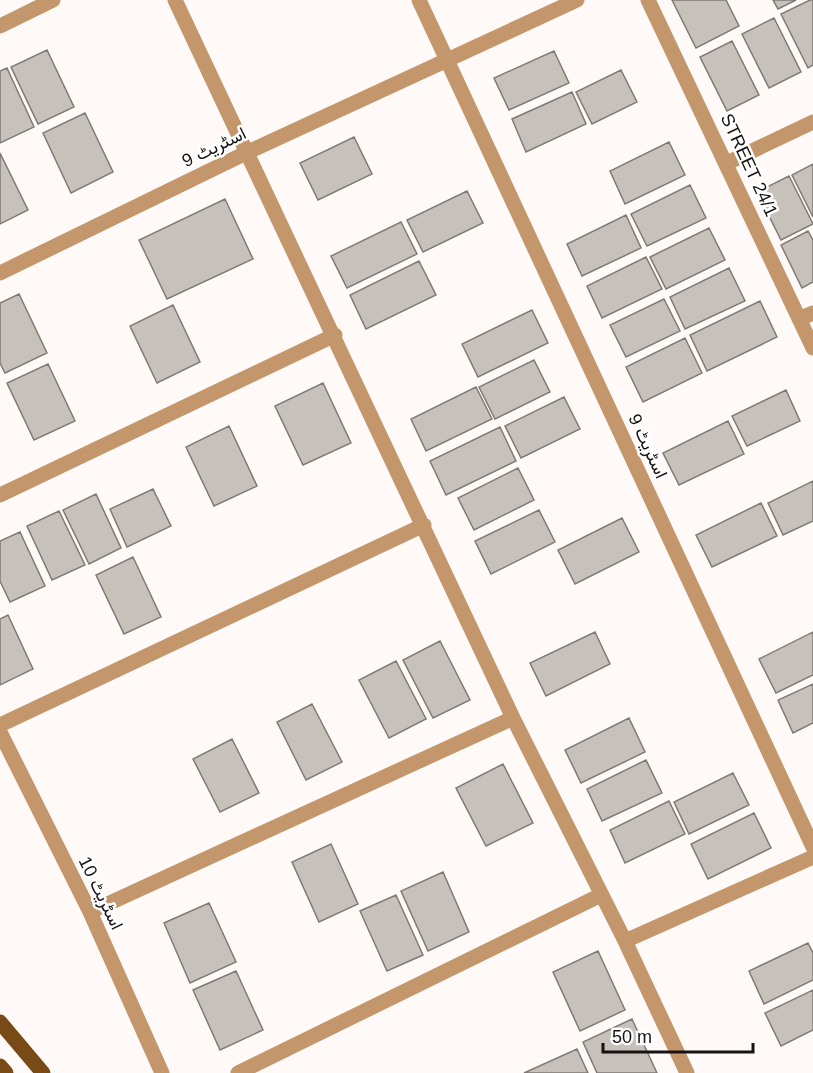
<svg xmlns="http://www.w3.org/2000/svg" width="813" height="1073" viewBox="0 0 813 1073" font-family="Helvetica,Vazirmatn,sans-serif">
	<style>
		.building { fill: #c7c1bc; stroke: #807a76; stroke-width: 1.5 }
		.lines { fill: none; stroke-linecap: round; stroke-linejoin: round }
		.minor { stroke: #c3966b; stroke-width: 15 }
		.major { stroke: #784a16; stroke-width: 15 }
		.labels { text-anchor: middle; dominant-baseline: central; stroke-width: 5; stroke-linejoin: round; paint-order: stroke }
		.street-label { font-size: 18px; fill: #161312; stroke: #fff }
	</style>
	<rect width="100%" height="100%" fill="#fffaf8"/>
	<path class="building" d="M672 0H726L739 26 696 48Z
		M773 0H796L778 9Z
		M810 0H813V65L808 68 781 14Z
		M774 18 801 72 769 88 742 34Z
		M732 41 759 95 727 111 700 57Z
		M47 50 74 107 38 124 11 67Z
		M554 51 569 83 509 110 494 78Z
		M7 68 34 127 0 143V71Z
		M621 70 637 102 592 124 576 92Z
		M572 92 586 124 526 152 512 119Z
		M85 113 113 172 71 193 43 133Z
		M354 137 372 174 318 200 300 163Z
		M669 142 685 175 625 204 610 171Z
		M0 153 28 210 0 224Z
		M813 164V217L792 175Z
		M789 176 813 224 781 240 757 192Z
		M690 185 706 218 647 246 631 214Z
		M467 191 483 223 423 252 407 220Z
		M225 199 253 259 167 299 139 240Z
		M626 215 641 248 582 276 567 244Z
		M401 222 417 254 347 288 331 256Z
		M709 228 725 260 666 289 650 257Z
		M808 231 813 240V282L802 288 781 245Z
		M646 257 662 289 602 318 587 286Z
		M419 261 436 295 366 329 350 295Z
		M729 268 745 301 685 329 670 297Z
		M19 294 47 353 5 373 0 363V303Z
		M664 299 680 331 626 357 610 325Z
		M760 301 777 337 707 371 690 335Z
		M173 305 200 362 157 383 130 326Z
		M532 310 548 343 478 377 462 344Z
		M685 338 702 373 643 402 626 367Z
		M534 360 550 392 495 419 479 387Z
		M48 364 75 421 34 440 7 383Z
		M323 383 351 443 303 465 275 406Z
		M476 387 492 419 426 451 411 419Z
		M786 390 800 421 747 446 732 416Z
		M564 397 580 429 521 458 505 426Z
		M728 421 744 454 679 485 663 453Z
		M229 426 257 486 214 506 186 447Z
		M500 427 516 461 446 495 430 461Z
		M518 468 534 500 474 530 458 498Z
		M813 481V521L783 535 768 503Z
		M153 489 171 526 127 547 110 509Z
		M96 494 121 548 89 564 63 510Z
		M761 503 777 536 712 567 696 535Z
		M539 510 555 542 491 574 475 541Z
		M59 511 85 565 52 580 27 526Z
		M622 518 639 552 575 584 558 550Z
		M20 532 45 586 10 602 0 581V541Z
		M133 557 161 617 124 634 96 575Z
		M8 615 33 669 0 685V619Z
		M595 632 610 664 546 696 530 663Z
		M813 632V675L776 693 759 659Z
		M440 641 470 700 433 718 403 660Z
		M396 661 426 719 389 738 359 680Z
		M813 684V723L793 733 778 700Z
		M312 704 342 762 306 780 277 722Z
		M629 718 645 752 581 783 565 750Z
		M232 739 259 793 220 812 193 759Z
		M646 760 662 793 602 821 587 789Z
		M503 764 533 823 486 846 456 788Z
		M733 773 749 805 689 834 674 802Z
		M669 801 685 834 625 863 610 830Z
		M754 813 771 848 708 879 691 844Z
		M331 844 358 904 319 922 292 862Z
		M443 872 469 932 428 951 401 891Z
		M396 895 423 955 387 971 360 911Z
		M209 903 236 962 190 983 164 923Z
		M808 943 813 953V980L764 1004 749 971Z
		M598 951 625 1010 580 1031 553 972Z
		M236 971 263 1030 220 1050 193 990Z
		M813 990V1030L781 1046 765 1013Z
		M632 1019 657 1073H597L583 1042Z
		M577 1049 588 1073H524Z"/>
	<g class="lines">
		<path class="minor" d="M175 0 513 718 625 941 687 1073
			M419 0 813 847
			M648 0 813 348
			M0 26 53 0
			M727 163 813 122
			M0 273 248 152 577 0
			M799 319 813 313
			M0 495 335 335
			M0 725 424 525
			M0 732 90 912 162 1073
			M90 912 513 718
			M625 941 813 857
			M238 1073 601 895"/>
		<path class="major" d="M0 1022 43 1073
			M0 1066 6 1073"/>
	</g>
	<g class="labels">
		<g class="street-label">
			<text transform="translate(214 147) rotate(-26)">اسٹریٹ 9</text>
			<text transform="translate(749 165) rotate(65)">STREET 24/1</text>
			<text transform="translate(648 446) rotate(65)">اسٹریٹ 9</text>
			<text transform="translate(101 893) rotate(64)">اسٹریٹ 10</text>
		</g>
	</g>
	<path d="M603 1043v9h150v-9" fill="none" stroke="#161312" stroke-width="3"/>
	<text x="612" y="1043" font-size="18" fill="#161312" stroke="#ffffff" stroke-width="4.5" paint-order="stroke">50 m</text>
</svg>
